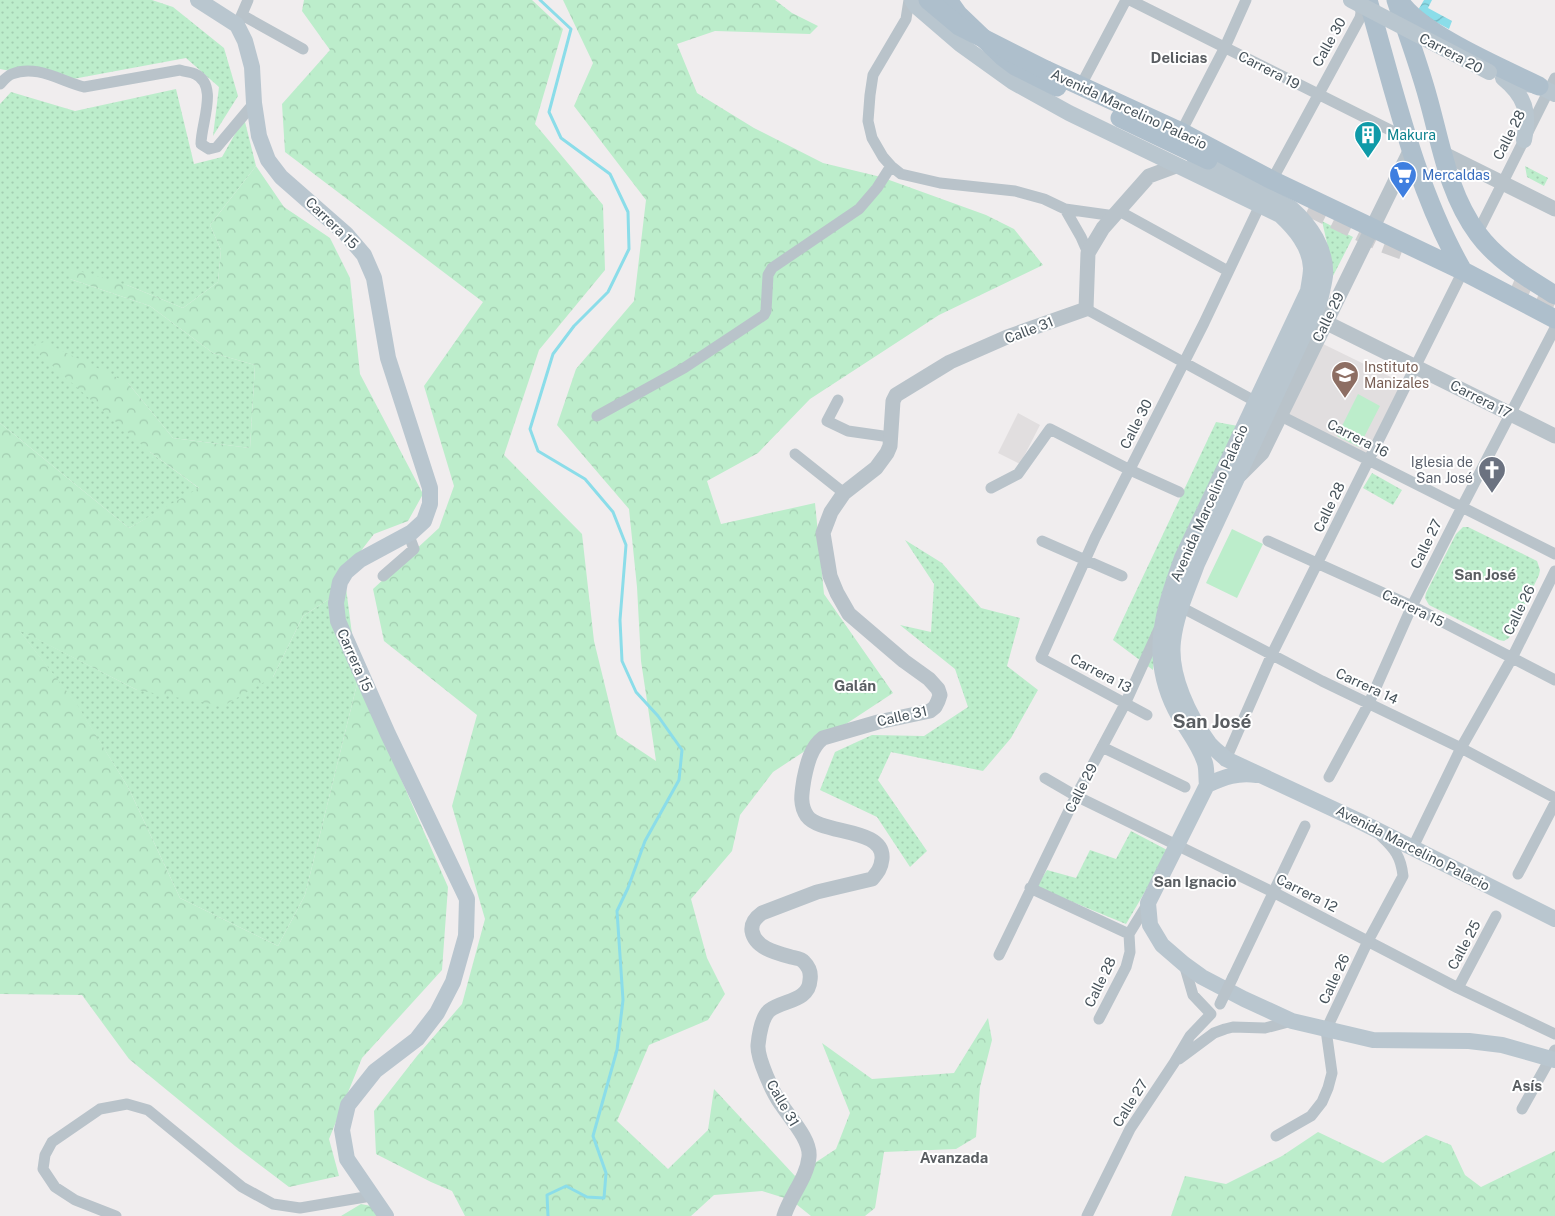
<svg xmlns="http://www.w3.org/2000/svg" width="1555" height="1216" viewBox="0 0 1555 1216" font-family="'Public Sans',sans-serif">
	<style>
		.education { fill: #e1dedf }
		.grass { fill: url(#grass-dots) }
		.forest { fill: url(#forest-crowns) }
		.garden { fill: #bcedcb }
		.water { fill: url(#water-waves) }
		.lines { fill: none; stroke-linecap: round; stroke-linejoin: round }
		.stream { stroke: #8bdde9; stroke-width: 3 }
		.primary-tunnel { stroke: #ceced0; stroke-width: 19; stroke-dasharray: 19 9; stroke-linecap: butt }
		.minor { stroke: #b9c3ca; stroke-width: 11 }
		.tertiary { stroke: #b9c3ca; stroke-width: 15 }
		.secondary { stroke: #b9c6cf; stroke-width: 16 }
		.primary { stroke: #aebfcc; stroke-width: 19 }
		.minor-bridge { stroke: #b9c3ca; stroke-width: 11 }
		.secondary-bridge { stroke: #b9c6cf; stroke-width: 16 }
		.primary-bridge { stroke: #aebfcc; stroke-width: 19 }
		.labels { text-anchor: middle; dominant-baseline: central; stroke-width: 4; stroke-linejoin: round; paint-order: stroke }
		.street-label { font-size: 14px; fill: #46525a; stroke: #fff }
		.culture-label { font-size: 14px; fill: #0d838f; stroke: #fff; text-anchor: start }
		.shop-label { font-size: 14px; fill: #366cbe; stroke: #fff; text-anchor: start }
		.education-label { font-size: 14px; fill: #785e54; stroke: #fff; text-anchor: start }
		.worship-label { font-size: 14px; fill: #5b616d; stroke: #fff; text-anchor: end }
		.neighbourhood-label { font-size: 15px; font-weight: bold; fill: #5a5e62; stroke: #fff }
		.district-label { font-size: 19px; font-weight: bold; fill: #5a5e62; stroke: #fff }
	</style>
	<defs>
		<pattern id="grass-dots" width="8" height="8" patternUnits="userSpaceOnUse" patternTransform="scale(1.25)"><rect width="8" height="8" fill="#bcedcb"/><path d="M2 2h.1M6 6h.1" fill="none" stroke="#a3cdb1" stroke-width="1.8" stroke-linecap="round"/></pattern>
		<pattern id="forest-crowns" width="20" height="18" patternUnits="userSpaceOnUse" patternTransform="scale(1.25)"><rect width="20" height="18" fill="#bcedcb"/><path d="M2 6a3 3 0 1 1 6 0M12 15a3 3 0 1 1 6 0" fill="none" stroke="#a3cdb1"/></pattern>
		<pattern id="water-waves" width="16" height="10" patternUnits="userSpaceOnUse" patternTransform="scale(1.25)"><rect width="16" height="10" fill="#8bdde9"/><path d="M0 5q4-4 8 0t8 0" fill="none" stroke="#73b6c0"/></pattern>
	</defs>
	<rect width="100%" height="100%" fill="#f0edee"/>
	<path class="education" d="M1321 343 1403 383 1368 455 1287 415Z
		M1018 413 1040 425 1020 464 998 453Z"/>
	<path class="grass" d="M0 0H152L173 7 224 48 238 96 213 136 219 87 186 58 62 81 0 69Z
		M176 89 194 164 222 157 244 118 256 166 210 225 221 250 218 282 183 308 127 285 70 279 150 306 213 353 255 365 250 448 173 438 128 383 150 452 200 489 129 528 0 423V104L11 92 75 111Z
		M1525 166 1548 178 1544 186 1527 177Z
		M1322 221 1353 237 1332 278 1330 256Z
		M1216 422 1238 426 1161 596 1153 670 1113 640Z
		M1372 473 1402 490 1393 505 1363 488Z
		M1463 527H1468L1537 561 1540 570 1539 575 1509 638 1504 641 1499 640 1429 605 1425 598 1426 593 1456 534Z
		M905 540 942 563 981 608 1020 618 1007 666 1038 690 1011 738 983 771 891 752 878 780 927 851 910 867 877 817 820 790 835 752 872 735 924 736 968 707 955 669 900 625 931 632 934 584Z
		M346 588 358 680 305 895 278 946 180 898 128 787 76 704 18 629 137 690 273 677 303 616Z
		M1131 831 1169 851 1126 924 1036 887 1047 870 1076 878 1090 850 1116 859Z"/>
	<path class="forest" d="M304 0H532L563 29 535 124 603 205 605 270 539 350 504 455 582 534 594 641 617 735 656 761 641 661 637 587 629 509 557 425 576 369 634 301 646 200 574 106 593 63 563 0H775L792 13 818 26 810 34 715 31 677 44 697 93 754 128 823 163 881 177 986 215 1014 229 1043 265 939 315 810 399 758 453 707 481 721 524 815 503 824 594 893 693 773 772 740 815 732 851 691 899 707 958 725 994 708 1020 649 1045 617 1121 668 1169 708 1130 714 1089 795 1176 836 1149 850 1113 822 1043 872 1079 954 1073 988 1018 992 1040 980 1087 976 1137 956 1149 884 1152 875 1208 865 1216H811L791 1200 762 1191 714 1195 691 1216H465L452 1191 431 1182 376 1154 374 1111 417 1056 462 1004 485 919 452 806 477 715 384 641 373 589 439 528 454 486 424 386 483 302 285 152 282 104 330 50 302 11Z
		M256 166 284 207 330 238 350 278 360 374 423 494 408 521 374 534 353 561 346 588 303 616 273 677 223 706 137 690 19 630 76 703 128 787 180 898 278 946 305 895 358 680 448 887 442 970 362 1058 329 1139 339 1176 289 1187 235 1146 129 1059 82 995 0 994V423L129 528 199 488 150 452 30 346 44 342 128 383 173 438 250 448 255 365 213 353 150 306 70 279 69 268 127 285 183 308 218 282 221 250 210 225Z
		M1318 1132 1383 1163 1426 1135 1451 1145 1465 1175 1481 1187 1555 1151V1216H1171L1185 1176 1226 1184 1282 1156Z
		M361 1204 376 1207 380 1216H341Z"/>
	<path class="garden" d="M1358 394 1380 406 1359 447 1337 436Z
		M1232 529 1263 544 1237 598 1206 583Z"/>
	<path class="water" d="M1424 0H1432L1428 8 1452 21 1449 29 1417 12Z"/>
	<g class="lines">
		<path class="stream" d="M540 0 571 29 549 112 561 138 610 174 628 212 629 249 608 292 574 326 553 354 530 429 538 451 585 479 613 512 626 545 620 620 622 661 636 692 658 716 682 750 679 780 645 841 628 888 617 911 623 1000 617 1050 593 1136 606 1173 604 1198 587 1197 566 1186 547 1195 548 1216"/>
		<path class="primary-tunnel" d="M1309 207 1383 243 1408 252
			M1511 288 1554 306"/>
		<path class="minor" d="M909 0 906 19 873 75 870 95 868 121 872 138 883 157 891 166 901 174 940 183 1015 191 1044 199 1065 209 1115 216
			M1130 0 1408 139
			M242 15 303 49
			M239 21 248 0
			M0 84C3 81 7 76 12 74 36 64 61 81 84 87L180 70C185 72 191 72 195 74 219 85 201 123 201 144L209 149 217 147 254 103
			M1080 87 1126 0
			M1181 132 1225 47 1246 0
			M1272 180 1360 18 1361 13 1360 5 1355 1
			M1065 209 1081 237 1088 253
			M1119 211 1228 271
			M1477 234 1555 78
			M1086 309 1262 405
			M838 400 827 421 848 431 890 437
			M597 416 684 368 764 315 766 311 768 275 772 268 859 209 877 188 891 166
			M1281 416 1555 554
			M795 454 844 493
			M991 488 1018 474 1050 429 1130 470 1179 492
			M1042 541 1122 576
			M1268 541 1412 606 1555 680
			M383 576 414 549 408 533
			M1175 604 1322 681 1461 748 1555 798
			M1147 715 1041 658 1095 538 1204 323 1260 205
			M1102 747 1185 787
			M1226 759 1272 654 1463 271
			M1329 777 1369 703 1412 606 1462 507 1555 328
			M1045 778 1076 796 1273 892 1458 988 1555 1034
			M1413 847 1461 748 1512 658 1555 571
			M1518 874 1555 803
			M1030 888 1129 934
			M999 955 1076 796 1125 704 1159 629
			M1233 977 1305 826
			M1458 988 1496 916
			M1099 1019 1126 967 1130 952 1129 934 1148 903
			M1179 1059 1214 1033 1225 1029 1233 1027 1265 1028 1292 1021
			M1522 1109 1555 1050
			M1276 1136 1311 1116 1322 1102 1328 1088 1332 1073 1326 1030 1368 941 1403 876C1401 857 1395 849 1381 836
			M116 1216 75 1200 55 1187 43 1169 45 1155 52 1142 100 1109 127 1104 148 1110 242 1187 273 1204 300 1208 371 1196
			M1087 1216 1130 1129 1174 1063 1190 1036 1211 1014 1193 995 1184 964"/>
		<path class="tertiary" d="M1442 153 1555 209
			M1325 322 1555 436
			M1240 475 1262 453 1411 149
			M784 1216C790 1196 807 1178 809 1157 811 1140 790 1118 781 1104 773 1093 757 1058 758 1045 759 1035 762 1016 770 1010 784 1000 809 1001 810 980 811 974 809 967 804 962 801 958 795 958 791 957 776 953 755 948 752 931 751 923 755 918 762 913L817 892 872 879C878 872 881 868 882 859 885 827 821 835 807 816 799 804 802 792 804 779 807 764 811 747 823 738L878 722 930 711 935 707 938 701 940 695 938 689 929 679 904 661 849 614 837 593 830 576 823 533 831 512 844 493 876 468 887 453 890 446 893 401 896 395 950 362 1007 337 1086 309 1088 253 1103 228 1149 176 1176 166"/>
		<path class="secondary" d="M198 0 237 25 245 41 252 67 254 103 259 136 268 160 281 177 346 234 364 255 374 278 388 358 430 488V504L424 521 412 532 360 560 346 572 340 582 336 603 338 621 353 655 388 734 467 899 466 936 453 982 437 1013 417 1039 375 1071 348 1105 342 1130 347 1159 386 1216
			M912 0 917 7 960 44 1013 82 1069 113 1280 215C1295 229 1310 246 1311 268 1311 275 1309 284 1308 291L1182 558C1163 611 1148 655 1175 709 1184 727 1199 743 1205 763 1207 770 1206 778 1207 785L1148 903 1150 925 1162 945 1184 964 1202 977 1244 999 1292 1021 1373 1040 1469 1041 1502 1045 1555 1060
			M1503 78C1525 96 1530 112 1524 140
			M1527 84 1539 86 1555 94
			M1194 157 1291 208C1310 225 1327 249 1325 276 1324 284 1322 292 1320 300L1197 564C1188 589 1176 614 1173 641 1169 675 1189 716 1209 743 1214 749 1221 754 1226 759L1359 821 1555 919
			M1207 785C1224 777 1238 772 1257 775"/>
		<path class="primary" d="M948 0 958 14 1003 57 1015 66 1057 87
			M1368 0C1394 90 1416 190 1463 271
			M1396 0C1407 33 1419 65 1428 98 1441 144 1448 194 1478 234 1497 260 1527 278 1555 295
			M1399 0C1419 33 1502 68 1539 86
			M1046 70 1181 132 1272 180 1463 271 1555 319
			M1120 118 1208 160"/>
		<path class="minor-bridge" d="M1220 1004 1233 977"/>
		<path class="secondary-bridge" d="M1351 0 1489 72"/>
		<path class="primary-bridge" d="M928 0 959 26 1046 70"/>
	</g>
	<defs>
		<symbol id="building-pin" viewBox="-11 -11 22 30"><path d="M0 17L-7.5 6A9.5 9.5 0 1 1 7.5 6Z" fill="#0f9aa8" stroke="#fff"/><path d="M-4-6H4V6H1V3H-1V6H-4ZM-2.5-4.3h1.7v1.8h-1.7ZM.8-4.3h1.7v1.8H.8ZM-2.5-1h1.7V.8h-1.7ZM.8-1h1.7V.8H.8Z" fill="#fff"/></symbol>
		<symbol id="supermarket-pin" viewBox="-11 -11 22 30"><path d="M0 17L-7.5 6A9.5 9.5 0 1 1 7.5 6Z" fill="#3f7fe0" stroke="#fff"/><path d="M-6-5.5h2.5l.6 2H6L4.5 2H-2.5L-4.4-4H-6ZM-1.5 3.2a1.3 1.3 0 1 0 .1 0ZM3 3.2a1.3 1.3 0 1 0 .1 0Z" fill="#fff"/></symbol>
		<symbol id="school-pin" viewBox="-11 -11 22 30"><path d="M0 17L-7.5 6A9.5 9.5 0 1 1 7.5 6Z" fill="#8d6e63" stroke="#fff"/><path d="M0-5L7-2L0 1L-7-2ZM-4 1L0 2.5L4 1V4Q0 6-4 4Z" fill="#fff"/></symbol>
		<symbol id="church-pin" viewBox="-11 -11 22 30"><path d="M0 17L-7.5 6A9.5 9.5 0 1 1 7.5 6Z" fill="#6b7280" stroke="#fff"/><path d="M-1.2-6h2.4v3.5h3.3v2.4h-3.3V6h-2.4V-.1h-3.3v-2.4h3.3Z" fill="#fff"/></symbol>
	</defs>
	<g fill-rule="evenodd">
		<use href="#building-pin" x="1352" y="119" width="32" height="43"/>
		<use href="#supermarket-pin" x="1387" y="159" width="32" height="43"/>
		<use href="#school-pin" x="1329" y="359" width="32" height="43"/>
		<use href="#church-pin" x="1476" y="454" width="32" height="43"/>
	</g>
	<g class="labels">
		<g class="street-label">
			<text transform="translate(1329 42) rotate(-61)">Calle 30</text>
			<text transform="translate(1451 53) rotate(28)">Carrera 20</text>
			<text transform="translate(1269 70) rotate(27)">Carrera 19</text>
			<text transform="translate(1129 109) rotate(25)">Avenida Marcelino Palacio</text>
			<text transform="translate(1509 135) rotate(-63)">Calle 28</text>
			<text transform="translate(332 223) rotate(44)">Carrera 15</text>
			<text transform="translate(1328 317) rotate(-64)">Calle 29</text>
			<text transform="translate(1029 330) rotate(-21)">Calle 31</text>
			<text transform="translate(1481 399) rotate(27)">Carrera 17</text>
			<text transform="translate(1136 424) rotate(-63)">Calle 30</text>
			<text transform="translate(1358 438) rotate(27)">Carrera 16</text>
			<text transform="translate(1209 503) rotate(-66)">Avenida Marcelino Palacio</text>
			<text transform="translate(1329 507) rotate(-64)">Calle 28</text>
			<text transform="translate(1426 544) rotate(-64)">Calle 27</text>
			<text transform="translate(1413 608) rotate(26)">Carrera 15</text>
			<text transform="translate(1519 610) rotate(-64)">Calle 26</text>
			<text transform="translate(355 660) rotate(66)">Carrera 15</text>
			<text transform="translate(1101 673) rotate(28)">Carrera 13</text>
			<text transform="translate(1367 686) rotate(25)">Carrera 14</text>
			<text transform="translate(902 716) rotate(-13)">Calle 31</text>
			<text transform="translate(1081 788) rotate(-63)">Calle 29</text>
			<text transform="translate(1413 848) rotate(27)">Avenida Marcelino Palacio</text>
			<text transform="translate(1307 893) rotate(27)">Carrera 12</text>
			<text transform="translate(1464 945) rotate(-62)">Calle 25</text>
			<text transform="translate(1334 979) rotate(-65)">Calle 26</text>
			<text transform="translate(1100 982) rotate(-64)">Calle 28</text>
			<text transform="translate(783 1103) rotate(60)">Calle 31</text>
			<text transform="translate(1130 1103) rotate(-58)">Calle 27</text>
		</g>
		<g class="culture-label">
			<text x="1387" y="135">Makura</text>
		</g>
		<g class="shop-label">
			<text x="1422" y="175">Mercaldas</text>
		</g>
		<g class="education-label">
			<text x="1364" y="367">Instituto<tspan x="1364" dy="16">Manizales</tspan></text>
		</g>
		<g class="worship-label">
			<text x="1473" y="462">Iglesia de<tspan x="1473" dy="16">San José</tspan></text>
		</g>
		<g class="neighbourhood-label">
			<text x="1179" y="57">Delicias</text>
			<text x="1485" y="574">San José</text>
			<text x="855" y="685">Galán</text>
			<text x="1195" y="881">San Ignacio</text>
			<text x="1527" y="1085">Asís</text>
			<text x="954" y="1157">Avanzada</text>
		</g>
		<g class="district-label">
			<text x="1212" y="721">San José</text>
		</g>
	</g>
</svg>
